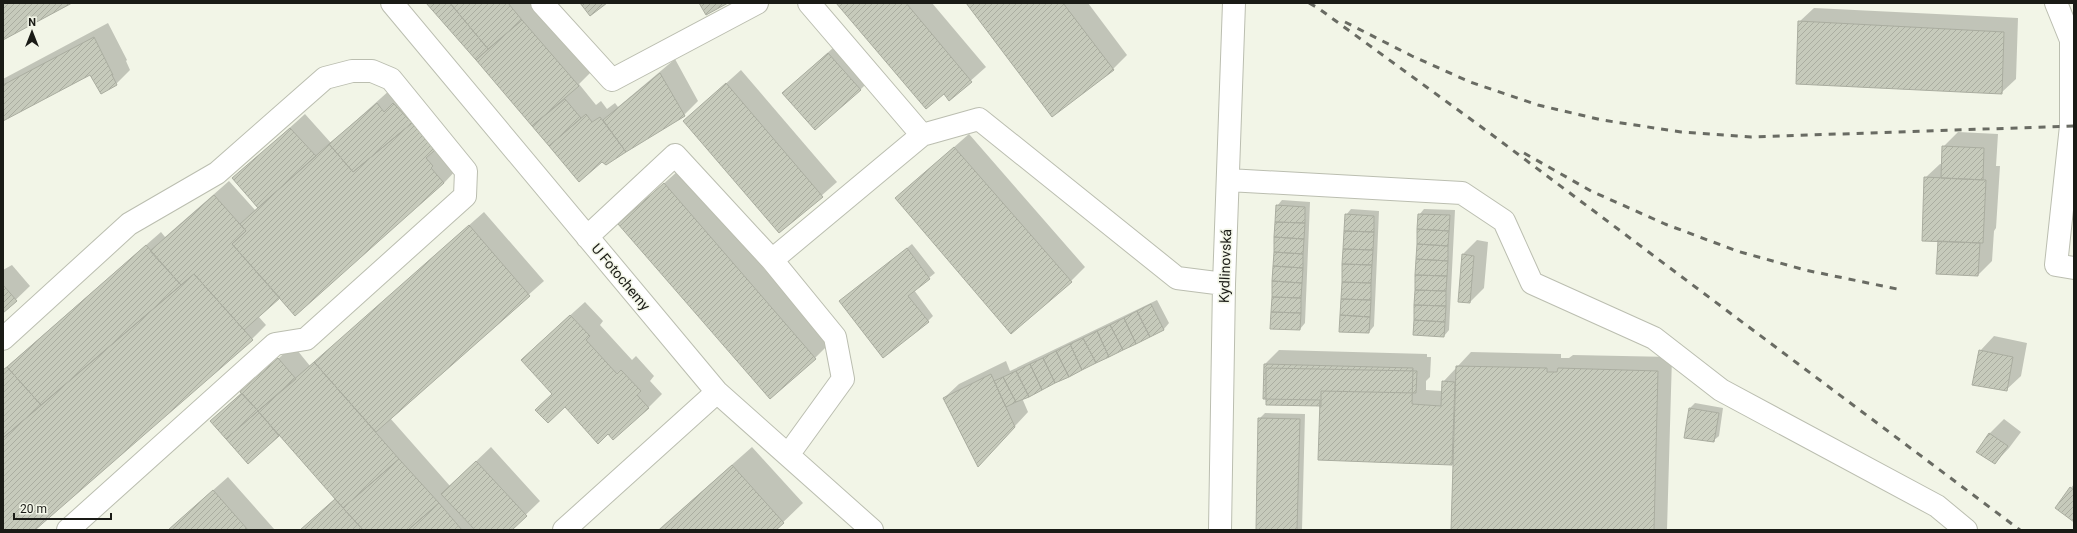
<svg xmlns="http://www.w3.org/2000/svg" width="2077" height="533" viewBox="0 0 2077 533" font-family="Roboto,sans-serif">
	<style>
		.shadow { fill: #0003 }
		.building { fill: url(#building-hatch); stroke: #aaada0 }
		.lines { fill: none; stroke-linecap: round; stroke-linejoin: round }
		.minor-casing { stroke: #bbbeb0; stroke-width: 24 }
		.minor { stroke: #fff; stroke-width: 22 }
		.rail { stroke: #696b63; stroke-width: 3; stroke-dasharray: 7 7; stroke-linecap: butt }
		.labels { text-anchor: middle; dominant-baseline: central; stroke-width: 3; stroke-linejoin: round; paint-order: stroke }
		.street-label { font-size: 14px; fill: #1a1b16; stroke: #f2f5e7 }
	</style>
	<defs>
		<pattern id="building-hatch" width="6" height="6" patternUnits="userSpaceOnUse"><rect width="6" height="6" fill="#c6cabb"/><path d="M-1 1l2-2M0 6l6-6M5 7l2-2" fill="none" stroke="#aaada0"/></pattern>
	</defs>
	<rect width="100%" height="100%" fill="#f2f5e7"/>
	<path class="shadow" d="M428 3H535L592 71 579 84 596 105 601 101 607 109 615 103 618 107 675 59 698 101 684 115 606 164 602 161 579 180Z
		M837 3H932L986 67 950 99 944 92Z
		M967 3H1088L1127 55 1113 69Z
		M1814 8 2018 18 2016 79 2001 93 1799 22Z
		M108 23 127 60 126 61 130 70 116 84 91 73 3 120V79Z
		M843 39 874 76 860 90 783 93Z
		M741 70 837 182 780 232 684 121Z
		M391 89 458 168 444 183 280 297 258 316 266 325 252 339 34 530H3V370L161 232 165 237 229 181 255 210 258 207 233 179 305 114 331 143Z
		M1958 132 1998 134 1996 166H2000L1996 228 1994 231 1992 261 1978 275 1939 240 1925 178 1940 164H1942L1943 147Z
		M969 134 1085 267 1071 281 896 198Z
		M679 170 829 344 815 358 619 224Z
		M1282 200 1310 202 1305 323 1300 329 1277 206Z
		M1351 209 1379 211 1374 326 1369 332 1346 215Z
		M1424 209 1455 210 1449 330 1444 336 1419 215Z
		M484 212 544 281 390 418 450 486 491 447 540 501 510 530H300L336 498 279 435 248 463 211 421 293 345 310 366Z
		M1477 240 1488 242 1484 288 1470 302 1463 254Z
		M912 244 935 273 914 290 933 316 928 321 840 301Z
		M12 265 30 286 3 312V270Z
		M1157 300 1169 323 1164 329 1022 398 1028 412 978 466 944 398 959 384 1006 361 1010 371Z
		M585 302 603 321 600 325 632 360 636 356 654 376 650 381 662 394 648 408 608 433 565 406 552 394 536 346Z
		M1994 336 2027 343 2021 376 2006 390 1980 351Z
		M1279 350 1427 354V357H1431L1430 377 1426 381V390L1442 391 1443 382 1471 352 1561 354V358H1569L1573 355 1672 357 1667 530H1451L1453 464 1319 459 1321 405 1265 364Z
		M1695 403 1723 408 1719 436 1713 441 1690 408Z
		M1265 413 1305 414 1302 530H1257L1259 419Z
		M2004 419 2021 432 2009 448 1995 463 1978 451 1990 433Z
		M752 447 803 503 775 530H658Z
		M228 477 275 530H168Z
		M2074 484V521L2056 508Z"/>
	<path class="building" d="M3 3H72L3 40Z
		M426 3H450L488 49 476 60Z
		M450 3H508L522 20 488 49Z
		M580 3H607L590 16Z
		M699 3H728L706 15Z
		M836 3H906L972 82 949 101 944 94 926 109Z
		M966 3H1063L1114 70 1052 117Z
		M522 20 579 86 532 126 476 60Z
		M1798 21 2004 32 2002 94 1796 84Z
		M94 37 113 75H112L117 85 101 94 90 75 3 121V85Z
		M828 53 861 90 815 130 782 93Z
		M660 73 685 116 626 152 603 120Z
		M726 83 823 197 779 233 683 121Z
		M565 99 581 118 549 146 532 126Z
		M377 103 384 112 393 103 412 123 353 172 329 144Z
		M586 114 592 122 600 117 626 152 606 165 602 162 579 182 549 146Z
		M412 123 435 150 426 158 433 166 431 168 444 183 295 316 232 244 246 231 240 224 329 144 353 172Z
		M290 128 316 156 258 208 232 178Z
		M1942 146 1984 148 1983 180 1941 178Z
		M954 147 1072 282 1011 334 895 198Z
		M1924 177 1986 180 1983 243 1922 241Z
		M664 183 816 359 770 399 618 224Z
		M214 195 246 231 232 244 280 298 244 330 194 274 181 285 150 251Z
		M1276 205 1305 207V223L1275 222Z
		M1345 214 1374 216V232L1344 231Z
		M1418 214 1450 215 1449 231 1417 229Z
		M1275 222 1305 223 1304 239 1274 237Z
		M469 225 530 296 376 432 314 362Z
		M1417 229 1449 231 1448 246 1417 244Z
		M1344 231 1374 232 1373 250 1343 249Z
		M1274 237 1304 239 1303 254 1274 252Z
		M1938 241 1980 243 1978 276 1936 274Z
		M1417 244 1448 246V261L1416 259Z
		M146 245 181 285 41 405 7 367Z
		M907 248 930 279 908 296 929 322 883 358 839 301Z
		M1343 249 1373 250 1372 265 1342 264Z
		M1274 252 1303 254V268L1273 266Z
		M1462 254 1474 256 1470 303 1458 302Z
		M1416 259 1448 261 1447 276 1415 275Z
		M1342 264 1372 265 1371 283 1342 282Z
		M1273 266 1303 268 1302 283 1272 281Z
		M194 274 253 340 35 530H3V438Z
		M1415 275 1447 276 1446 291 1415 290Z
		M1272 281 1302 283 1301 298 1272 297Z
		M1342 282 1371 283V300L1341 299Z
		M3 285 17 301 3 313Z
		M1415 290 1446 291V306L1414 305Z
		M1272 297 1301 298V313L1271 312Z
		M1341 299 1371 300 1370 317 1340 315Z
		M1151 304 1164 330 1150 337 1137 311Z
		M1414 305 1446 306 1445 322 1414 320Z
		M1137 311 1150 337 1136 344 1124 318Z
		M1271 312 1301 313 1300 330 1270 329Z
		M570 315 590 336 586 340 617 374 621 370 641 391 637 395 649 408 613 440 608 434 598 444 565 407 548 423 535 410 552 394 521 360Z
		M1340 315 1370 317 1369 333 1339 332Z
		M1124 318 1136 344 1123 350 1110 325Z
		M1414 320 1445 322 1444 337 1413 335Z
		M1110 325 1123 350 1109 357 1097 331Z
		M1097 331 1109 357 1096 363 1083 338Z
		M1083 338 1096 363 1082 370 1070 344Z
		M1070 344 1082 370 1069 377 1056 351Z
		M1979 350 2013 357 2007 391 1972 385Z
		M1056 351 1069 377 1055 383 1043 358Z
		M278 358 296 379 258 411 240 392Z
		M1043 358 1055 383 1042 390 1030 364Z
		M314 362 399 459 343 508 258 411Z
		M1030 364 1042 390 1029 397 1016 371Z
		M1264 364 1413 368 1412 404 1441 406 1442 381 1455 382 1452 465 1318 460 1320 400 1263 399Z
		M1456 366 1547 368V372H1557L1558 368 1658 371 1654 530H1451Z
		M7 367 41 405 3 438V370Z
		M1266 368 1417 371 1416 393 1321 391V406L1266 405Z
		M1016 371 1029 397 1016 402 1003 377Z
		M991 374 1015 427 978 467 943 398Z
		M1003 377 1016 402 1006 407 994 381Z
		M242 393 258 411 226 439 210 421Z
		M1689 408 1719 413 1714 442 1684 438Z
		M258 411 279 436 248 464 226 439Z
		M1258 418 1300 419 1297 530H1256Z
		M1989 433 2008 446 1995 464 1976 452Z
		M399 459 439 503 408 530H363L343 508Z
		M476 461 527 516 512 530H475L441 494Z
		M732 465 784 523 776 530H659Z
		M2070 487 2074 490V522L2055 508Z
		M213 490 248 530H168Z
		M335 499 363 530H300Z
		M439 503 462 530H408Z"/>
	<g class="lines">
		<defs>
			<path id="minor" d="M392 3 717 392 872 530
				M542 3 612 80 757 3
				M809 3 922 135 979 119 1177 278 1224 284
				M2056 3 2071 40V126L2056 265 2074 268
				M1228 180 1462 193 1504 221 1532 283 1654 338 1721 390 1937 506 1966 530
				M587 237 675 155 772 260 835 337 843 379 788 455
				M772 260 922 135
				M3 339 129 224 217 173 325 78 352 71H372L391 79 466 171 465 196 306 339 275 344 68 530
				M564 530 717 392
				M1220 530 1224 284 1234 3"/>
		</defs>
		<use href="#minor" class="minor-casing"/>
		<use href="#minor" class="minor"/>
		<path class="rail" d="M1309 3 1318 8 1491 134 2020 530
			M1345 22 1412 56 1470 82 1538 105 1602 120 1681 132 1751 137 2074 126
			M1524 153 1591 191 1665 224 1737 251 1805 270 1897 289"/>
	</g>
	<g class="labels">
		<g class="street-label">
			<text transform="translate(1225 266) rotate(-88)">Kydlinovská</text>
			<text transform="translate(621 277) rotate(50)">U Fotochemy</text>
		</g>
	</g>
	<rect width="2077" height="533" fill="none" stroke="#1a1b16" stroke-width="8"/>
	<g transform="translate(32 32)" stroke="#f2f5e7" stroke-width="3" paint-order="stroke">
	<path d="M0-3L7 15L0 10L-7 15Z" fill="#1a1b16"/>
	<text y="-6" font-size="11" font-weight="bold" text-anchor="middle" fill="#1a1b16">N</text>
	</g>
	<path d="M14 513v6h97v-6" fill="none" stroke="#1a1b16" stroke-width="2"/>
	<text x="20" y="513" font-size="12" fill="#1a1b16" stroke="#f2f5e7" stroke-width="3" paint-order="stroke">20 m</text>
</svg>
